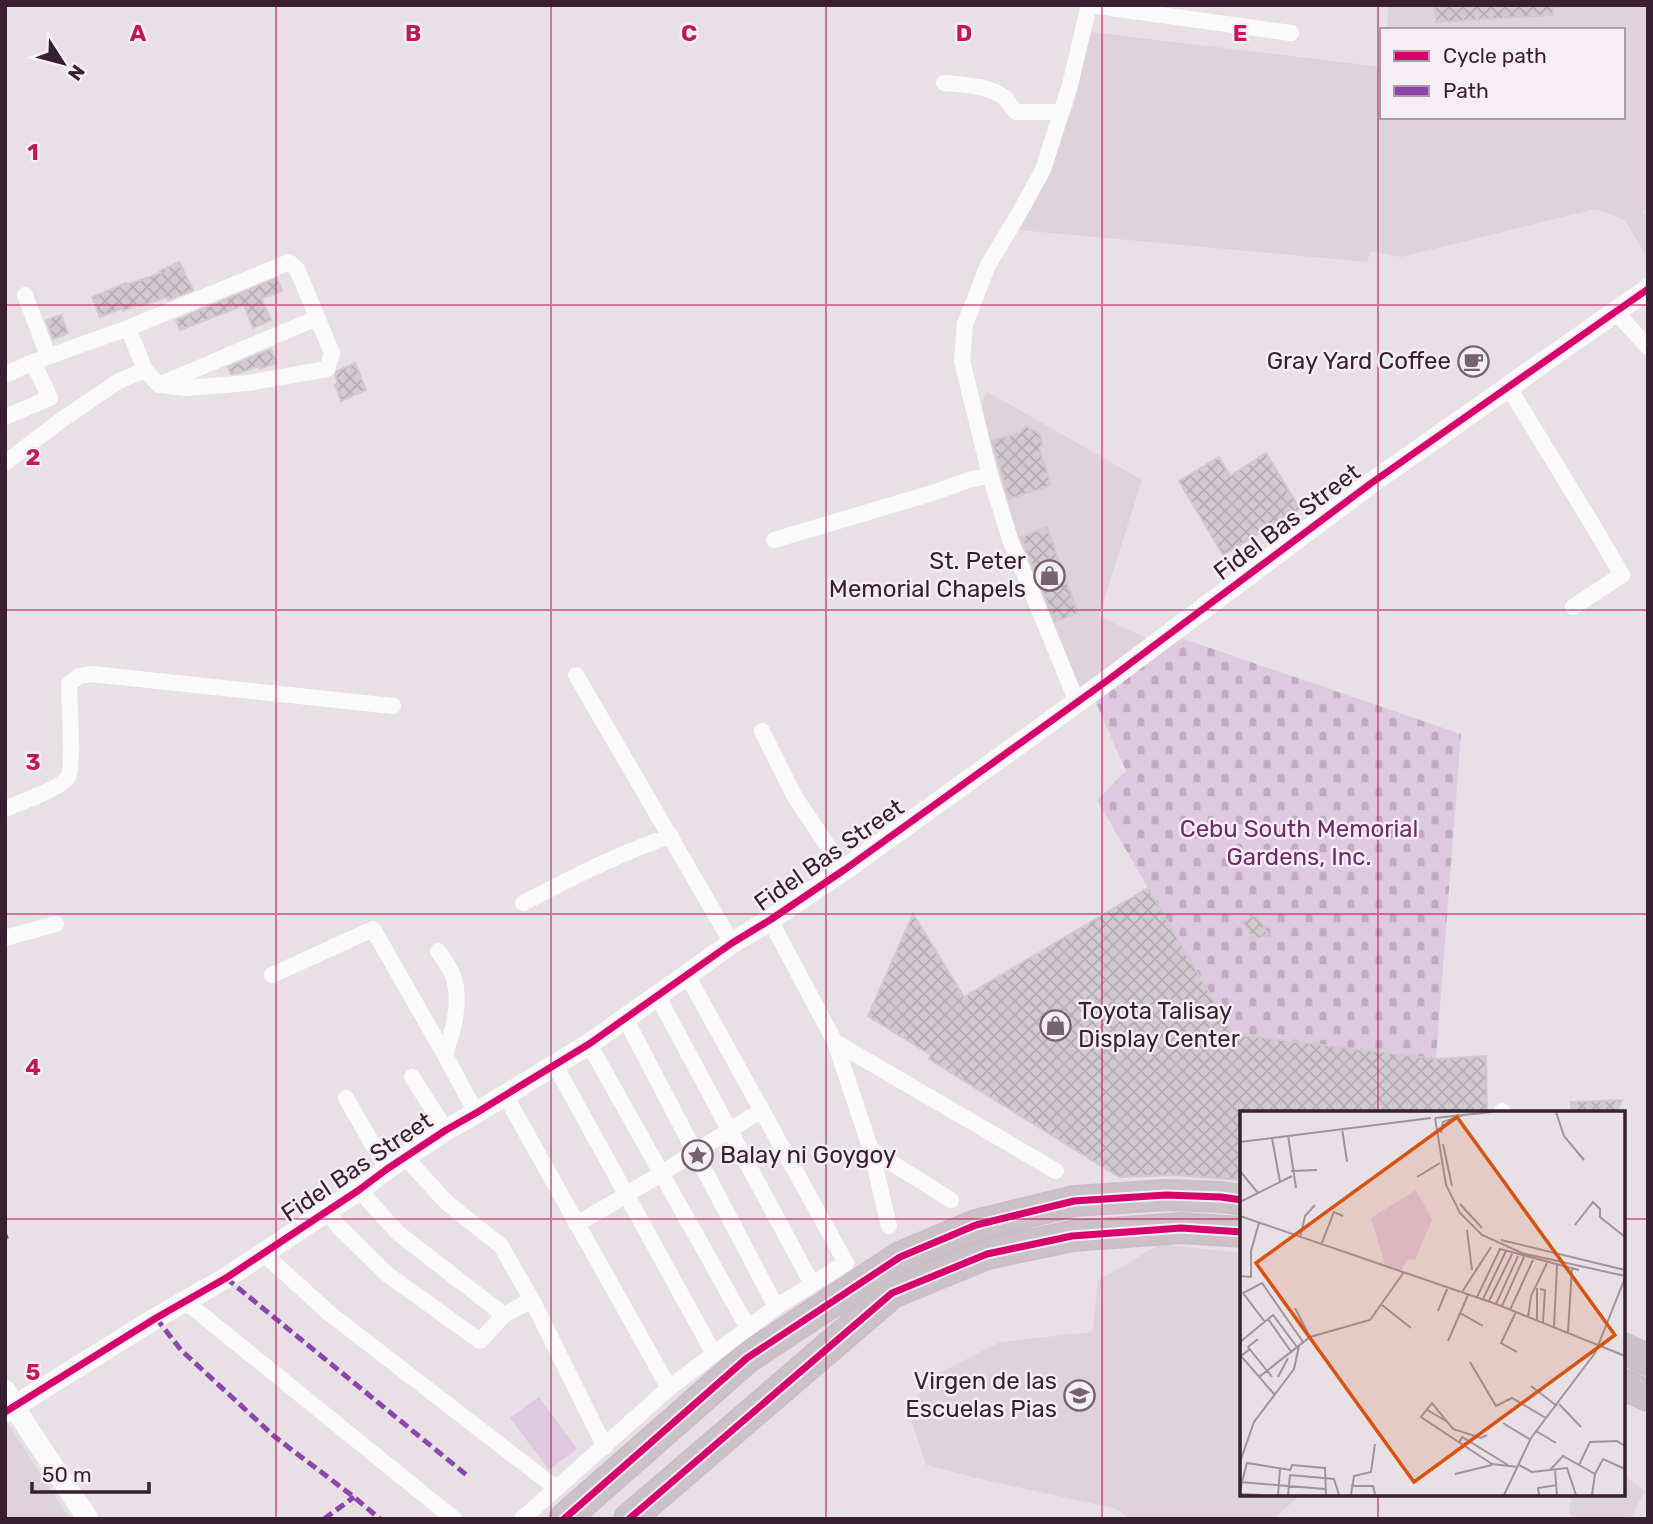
<svg xmlns="http://www.w3.org/2000/svg" width="1653" height="1524" viewBox="0 0 1653 1524" font-family="Rubik,sans-serif">
	<style>
		.built { fill: #dfd3db }
		.cemetery { fill: url(#cemetery-stones) }
		.garden { fill: #dfc9e0 }
		.building { fill: url(#building-cross-hatch); stroke: #d0c9ce; stroke-width: 2 }
		.lines { fill: none; stroke-linecap: round; stroke-linejoin: round }
		.trunk-casing { stroke: #c7bfc5; stroke-width: 32 }
		.minor { stroke: #fbfafb; stroke-width: 16 }
		.tertiary { stroke: #fbfafb; stroke-width: 21 }
		.trunk { stroke: #cac2c7; stroke-width: 28 }
		.quiet { stroke: #8e44ad; stroke-width: 5; stroke-dasharray: 10 5; stroke-linecap: butt }
		.cycleway-casing { stroke: #f6eef5; stroke-width: 11 }
		.cycleway { stroke: #d6006c; stroke-width: 7 }
		.grid { fill: none; stroke: #c2185b; stroke-width: 2; stroke-opacity: 0.55 }
		.labels { text-anchor: middle; dominant-baseline: central; stroke-width: 5; stroke-linejoin: round; paint-order: stroke }
		.poi-label { font-size: 24px; fill: #391f2f; stroke: #f6eef5; text-anchor: end }
		.street-label { font-size: 24px; fill: #391f2f; stroke: #f6eef5 }
		.park-label { font-size: 24px; fill: #702a6c; stroke: #f6eef5 }
		.inset-road { fill: none; stroke: #a1939d; stroke-width: 2 }
		.view { fill: #d65310; fill-opacity: 0.15; stroke: #d65310; stroke-width: 3.5 }
		.inset-edge { fill: none; stroke: #391f2f; stroke-width: 3.5 }
		.grid-label { font-size: 23px; text-anchor: middle; font-weight: bold; fill: #c2185b; stroke: #f6eef5; stroke-width: 5; stroke-linejoin: round; paint-order: stroke }
	</style>
	<defs>
		<pattern id="cemetery-stones" width="16" height="16" patternUnits="userSpaceOnUse" patternTransform="scale(1.75)"><rect width="16" height="16" fill="#dfc9e0"/><path d="M2 7V4a2 2 0 0 1 4 0v3zM10 15v-3a2 2 0 0 1 4 0v3z" fill="#c0acc0"/></pattern>
		<pattern id="building-cross-hatch" width="8" height="8" patternUnits="userSpaceOnUse" patternTransform="scale(1.75)"><rect width="8" height="8" fill="#d1cad0"/><path d="M0 0l8 8M0 8l8-8" fill="none" stroke="#b4adb3"/></pattern>
	</defs>
	<rect width="100%" height="100%" fill="#e7e1e6"/>
	<path class="built" d="M1388 5H1648V210H1643L1648 218V260L1625 220 1596 209 1401 257 1371 251 1367 262 1018 230 1074 105 1090 32 1382 67V117H1623V30H1387Z
		M986 391 1142 480 1099 616 1148 639 1076 692 1025 562 980 411Z
		M1160 1244 1242 1253V1494H1302L1273 1519H1129L1117 1509 976 1478 926 1465 908 1411 928 1379 1000 1342 1092 1332 1098 1281Z
		M7 1422 70 1519H5V1423Z
		M1623 1475 1645 1491 1630 1519H1576L1569 1514 1572 1494H1623Z"/>
	<path class="cemetery" d="M1178 637 1461 734 1436 1059 1233 1034 1097 800 1126 771 1094 698Z"/>
	<path class="garden" d="M539 1397 577 1449 549 1470 510 1418Z"/>
	<path class="building" d="M1435 5H1553V15L1436 22Z
		M179 262 193 290 168 300 167 297 140 306V304L123 311 122 308 100 317 92 297 126 283V285L161 273 160 271Z
		M277 278 282 291 261 298 271 320 253 328 244 305 180 330 176 320Z
		M61 315 68 333 53 339 46 320Z
		M271 349 276 363 260 369 259 366 239 373 231 374 228 367Z
		M355 363 366 390 341 401 335 385 338 383 335 375 337 371Z
		M1025 426 1040 434 1043 446 1039 447 1051 485 1009 499 992 441 1020 433Z
		M1266 453 1300 509 1223 555 1179 481 1219 457 1230 476Z
		M1047 527 1078 613 1055 622 1021 537Z
		M1148 888 1233 1034 1437 1059 1486 1056 1487 1113H1242V1180L1172 1175 1119 1177 929 1059 931 1055 868 1016 913 914 964 997Z
		M1256 914 1268 934 1254 941 1243 922Z
		M1622 1100 1616 1113H1571V1102Z"/>
	<g class="lines">
		<defs>
			<path id="trunk" d="M1623 1348 1648 1360
				M1623 1384 1648 1396
				M564 1519 747 1358 900 1257 976 1225 1074 1201 1166 1195 1221 1197 1242 1200
				M629 1519 892 1293 987 1254 1072 1236 1181 1228 1242 1232"/>
		</defs>
		<use href="#trunk" class="trunk-casing"/>
		<path class="minor" d="M1090 5 1291 33
			M944 83C963 85 989 85 1005 98 1009 102 1012 108 1016 112H1061
			M25 295 48 356
			M1617 311 1623 320 1648 347
			M128 328 145 370
			M5 375 33 362 128 328 289 262 297 269 332 353 327 369 248 383 187 388 159 385 145 370 119 381 60 421 5 463
			M161 384 317 318
			M1509 388 1594 527 1622 575 1573 607
			M5 417 50 398 33 362
			M774 540 929 494 969 480 990 475
			M576 675 732 943
			M1077 702 1010 539 990 475 962 361 965 324 988 265 1017 217 1043 170 1070 85 1089 5
			M762 731 795 797 844 870
			M5 809C18 803 62 788 68 777 74 767 69 700 69 684L79 676 92 674 393 706
			M523 903C572 878 619 853 671 836
			M770 920 835 1042 871 1150 889 1226
			M5 938 56 924
			M438 951C443 959 450 967 453 976 462 1001 453 1031 445 1055
			M272 975 373 929 445 1055 476 1113
			M657 995 812 1284
			M625 1018 776 1307
			M835 1042 1056 1171
			M589 1044 748 1328
			M555 1065 714 1354
			M412 1077 446 1130
			M505 1095 669 1388
			M346 1098 387 1169
			M1502 1113V1111
			M871 1150 951 1200
			M405 1157 447 1203 501 1246 532 1300 605 1447
			M359 1190 398 1233 504 1315 532 1300
			M327 1212 340 1228 387 1274 480 1341 504 1315
			M576 1224C640 1189 700 1148 762 1110
			M263 1253 329 1313 556 1488
			M186 1302 454 1519
			M522 1519 669 1388 776 1307 846 1263 687 975"/>
		<path class="tertiary" d="M5 1390 14 1407 88 1519
			M5 1412 156 1318 226 1278 359 1190 387 1169 446 1130 476 1113 589 1044 732 943 770 920 844 870 1108 680 1370 484 1648 289"/>
		<use href="#trunk" class="trunk"/>
		<path class="quiet" d="M5 1237 8 1236
			M226 1278 469 1477
			M156 1318 181 1350 275 1437 354 1497 380 1519
			M324 1519 354 1497"/>
		<defs>
			<path id="cycleway" d="M5 1412 156 1318 226 1278 359 1190 387 1169 446 1130 476 1113 589 1044 732 943 770 920 844 870 1108 680 1370 484 1648 289
				M564 1519 747 1358 900 1257 976 1225 1074 1201 1166 1195 1221 1197 1242 1200
				M629 1519 892 1293 987 1254 1072 1236 1181 1228 1242 1232"/>
		</defs>
		<use href="#cycleway" class="cycleway-casing"/>
		<use href="#cycleway" class="cycleway"/>
	</g>
	<path class="grid" d="M276 5V1519M551 5V1519M826 5V1519M1102 5V1519M1378 5V1113M5 305H1648M5 610H1648M5 914H1648M5 1219H1242M1623 1219H1648M1378 1494V1519"/>
	<defs>
		<symbol id="cafe-ring" viewBox="-11 -11 22 22"><circle r="9.5" fill="#f6eef5" stroke="#76636f" stroke-width="1.5"/><path d="M-5.5-4.5H6V0H3Q3 3.5 0 3.5H-2.5Q-5.5 3.5-5.5 0ZM3-3.2v2h1.7v-2ZM-6 4.5H4V6H-6Z" fill="#76636f"/></symbol>
		<symbol id="shop-ring" viewBox="-11 -11 22 22"><circle r="9.5" fill="#f6eef5" stroke="#76636f" stroke-width="1.5"/><path d="M-5-2.5h2.3a2.7 3.5 0 0 1 5.4 0H5L5.5 6h-11ZM-1.5-2.5h3a1.5 2.3 0 0 0-3 0Z" fill="#76636f"/></symbol>
		<symbol id="sight-ring" viewBox="-11 -11 22 22"><circle r="9.5" fill="#f6eef5" stroke="#76636f" stroke-width="1.5"/><path d="M0-6L1.8-2.2L6-1.7L2.9 1.2L3.7 5.4L0 3.3L-3.7 5.4L-2.9 1.2L-6-1.7L-1.8-2.2Z" fill="#76636f"/></symbol>
		<symbol id="school-ring" viewBox="-11 -11 22 22"><circle r="9.5" fill="#f6eef5" stroke="#76636f" stroke-width="1.5"/><path d="M0-5L7-2L0 1L-7-2ZM-4 1L0 2.5L4 1V4Q0 6-4 4Z" fill="#76636f"/></symbol>
	</defs>
	<g fill-rule="evenodd">
		<use href="#cafe-ring" x="1456" y="344" width="35" height="35"/>
		<use href="#shop-ring" x="1032" y="558" width="35" height="35"/>
		<use href="#shop-ring" x="1038" y="1008" width="35" height="35"/>
		<use href="#sight-ring" x="680" y="1138" width="35" height="35"/>
		<use href="#school-ring" x="1062" y="1378" width="35" height="35"/>
	</g>
	<g class="labels">
		<g class="poi-label">
			<text x="1451" y="361">Gray Yard Coffee</text>
			<text x="1026" y="561">St. Peter<tspan x="1026" dy="28">Memorial Chapels</tspan></text>
			<text x="1078" y="1011" text-anchor="start">Toyota Talisay<tspan x="1078" dy="28">Display Center</tspan></text>
			<text x="720" y="1155" text-anchor="start">Balay ni Goygoy</text>
			<text x="1057" y="1381">Virgen de las<tspan x="1057" dy="28">Escuelas Pias</tspan></text>
		</g>
		<g class="street-label">
			<text transform="translate(1287 522) rotate(-37)">Fidel Bas Street</text>
			<text transform="translate(829 855) rotate(-35)">Fidel Bas Street</text>
			<text transform="translate(357 1167) rotate(-34)">Fidel Bas Street</text>
		</g>
		<g class="park-label">
			<text x="1299" y="829">Cebu South Memorial<tspan x="1299" dy="28">Gardens, Inc.</tspan></text>
		</g>
	</g>
	<g transform="translate(1240 1111)">
		<rect width="385" height="385" fill="#e7e1e6"/>
		<path d="M176 79 192 109 175 149 168 148 161 159 145 154 131 107Z" fill="#dfc9e0"/>
		<path class="inset-road" d="M316 1 324 25 344 49M195 7 252 1M195 7 206 74 220 102 242 124 282 142 385 165M102 17 107 51M201 22 203 11 223 4M48 24 56 77M32 27 40 71M0 31 191 7M203 33 212 75M0 60 18 82M51 60 77 59M177 66 200 52M0 91 52 65M220 93 242 117M0 105 256 193 385 245M335 114 353 91 360 98V106L385 126M227 119 232 159M60 127 65 105 75 94M261 129 385 159M81 134 94 101 103 105M0 165 11 166V140L19 112M300 178 305 179 303 211M222 181 251 136M237 186 260 138 339 159M243 188 266 140M249 190 272 143M256 193 278 145M142 194 171 217M262 195 284 146M55 197 70 226M270 199 293 149M198 200 208 176M276 201 261 232 277 241M220 202 243 215M288 206 291 185 307 152M28 208 52 242M297 209V177M25 211 3 182 22 172 63 231M314 216 317 154M328 221 332 157M18 228 8 236 32 266M208 230 228 184M0 231 33 204 57 236M10 238 1 245 34 283M230 251 256 295 272 287 306 307M19 266 70 226 130 209 164 161M38 266 48 247M291 275 317 295M319 293 341 316M186 298 209 312M263 312 291 329M296 320 316 332M247 324 241 327 213 318 192 292 181 306 252 353 278 356M219 332 222 326 268 354M0 351 14 311 54 258 59 235M279 354 292 361 327 357 336 384M339 354 350 331 377 330 385 335M310 359 323 345 355 363M315 359 317 384M50 360 52 354 85 357 86 384M215 363 252 354M0 371 85 378M111 375H133L135 383M0 379 7 352 51 359M0 383 23 384M38 384 40 358M48 384 50 364 94 368 99 384M111 384 114 365 131 361 135 333M264 384 291 327 355 242 385 167M299 384 298 377 317 374M352 384 355 363 363 348 385 358"/>
		<path class="view" d="M217 6 375 224 174 371 16 152Z"/>
		<rect width="385" height="385" class="inset-edge"/>
	</g>
	<g class="grid-label">
		<text x="138" y="41">A</text>
		<text x="413" y="41">B</text>
		<text x="689" y="41">C</text>
		<text x="964" y="41">D</text>
		<text x="1240" y="41">E</text>
		<text x="33" y="160">1</text>
		<text x="33" y="465">2</text>
		<text x="33" y="770">3</text>
		<text x="33" y="1075">4</text>
		<text x="33" y="1380">5</text>
	</g>
	<rect width="1653" height="1524" fill="none" stroke="#391f2f" stroke-width="14"/>
	<rect x="1380" y="28" width="245" height="91" fill="#f6eef5" stroke="#aa9ba6" stroke-width="2"/>
	<rect x="1394" y="51" width="35" height="10" fill="#d6006c" stroke="#aa9ba6" stroke-width="2"/>
	<text x="1443" y="63" font-size="21" fill="#391f2f">Cycle path</text>
	<rect x="1394" y="86" width="35" height="10" fill="#8e44ad" stroke="#aa9ba6" stroke-width="2"/>
	<text x="1443" y="98" font-size="21" fill="#391f2f">Path</text>
	<g transform="translate(63 63) rotate(126)" stroke="#f6eef5" stroke-width="5" paint-order="stroke">
	<path d="M0-5L12 26L0 18L-12 26Z" fill="#391f2f"/>
	<text y="-10" font-size="19" font-weight="bold" text-anchor="middle" fill="#391f2f">N</text>
	</g>
	<path d="M32 1482v10h117v-10" fill="none" stroke="#391f2f" stroke-width="3.5"/>
	<text x="42" y="1482" font-size="21" fill="#391f2f" stroke="#f6eef5" stroke-width="5" paint-order="stroke">50 m</text>
</svg>
